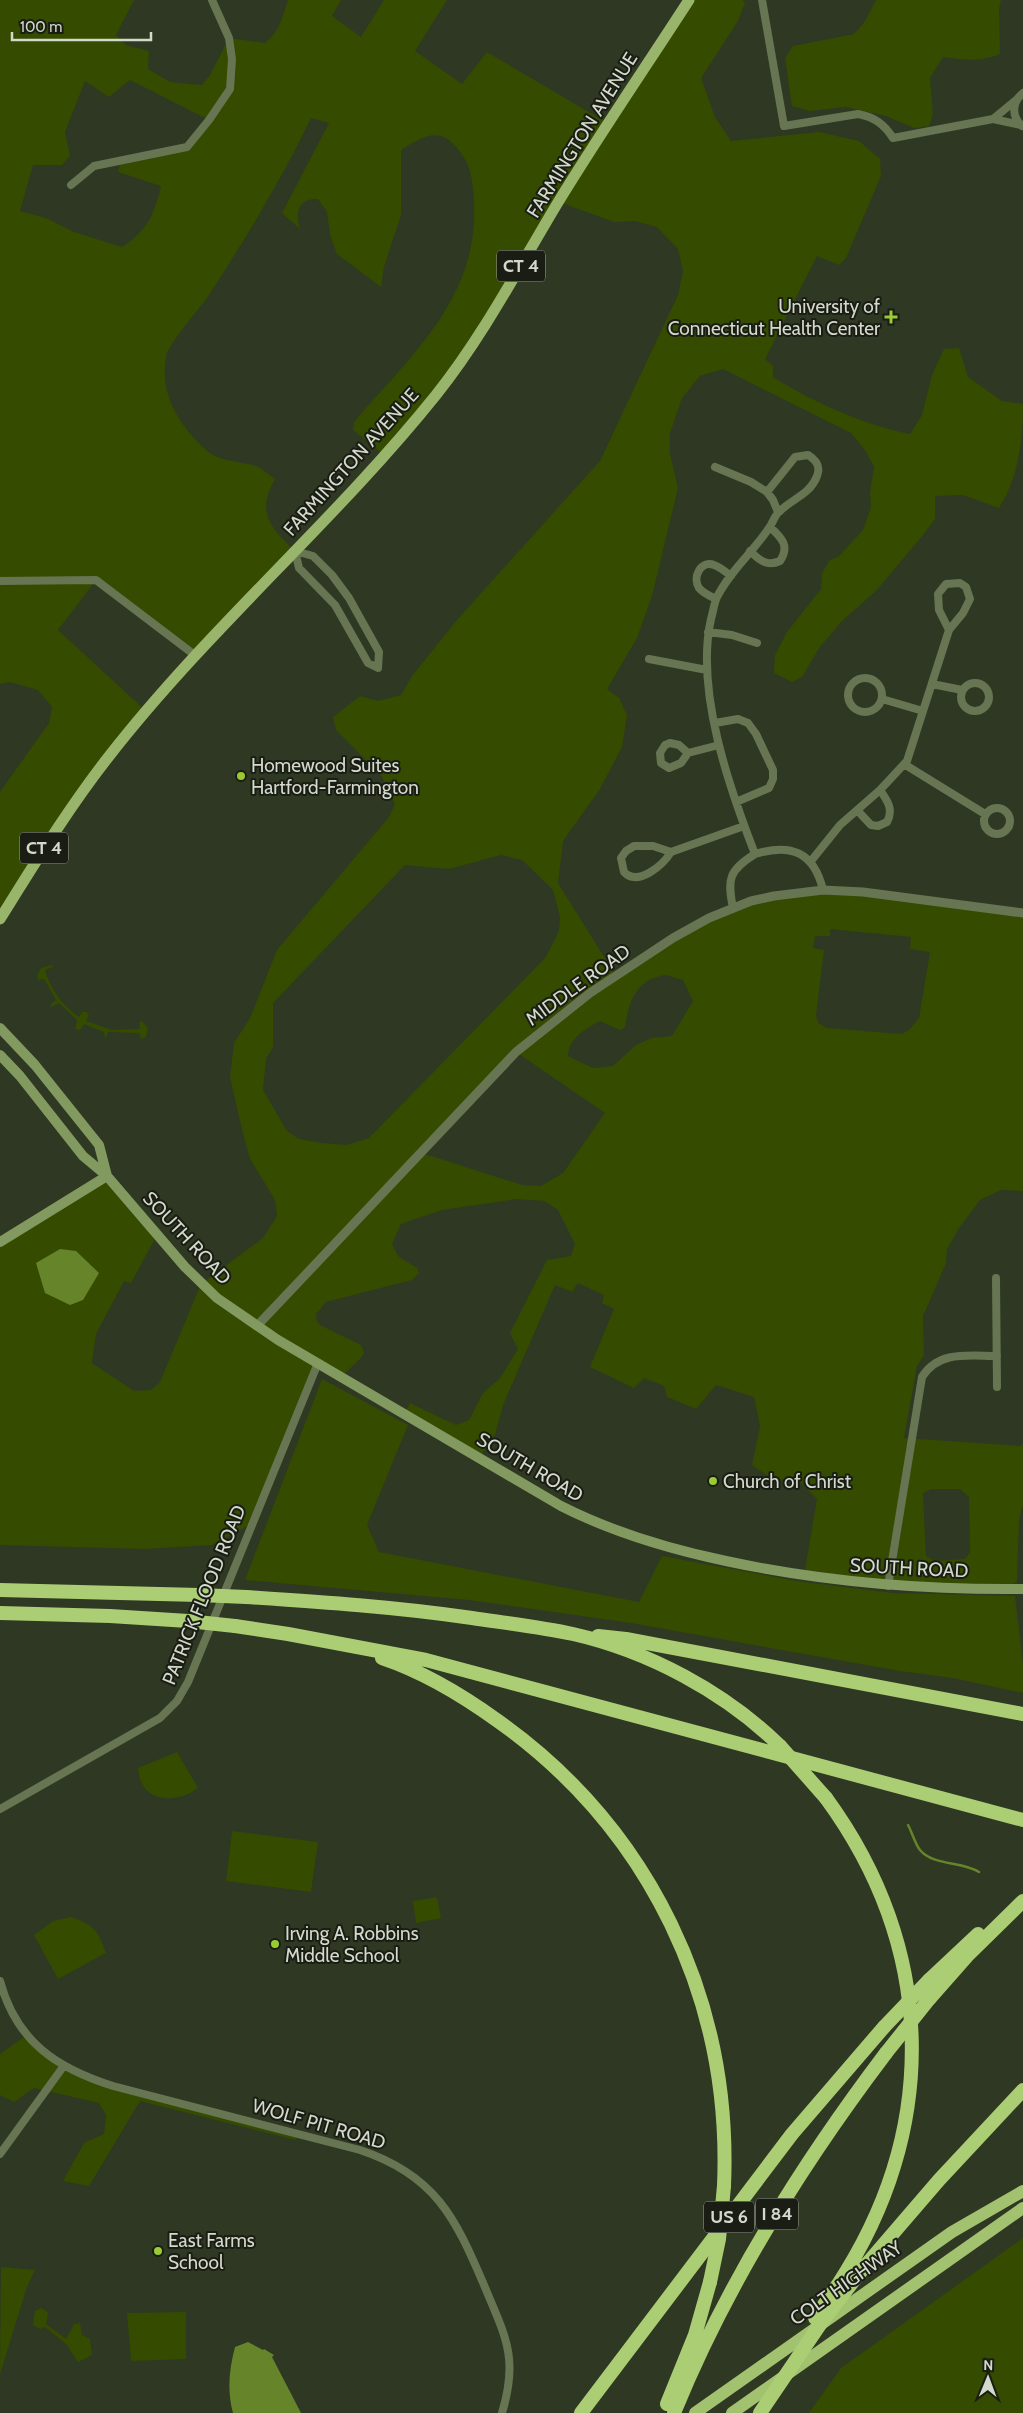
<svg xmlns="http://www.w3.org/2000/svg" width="1023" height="2413" viewBox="0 0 1023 2413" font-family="Cabin,sans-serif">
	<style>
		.green { fill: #354b00; fill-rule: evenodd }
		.water { fill: #66852b }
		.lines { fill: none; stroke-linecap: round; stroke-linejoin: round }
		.stream { stroke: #66852b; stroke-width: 2.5 }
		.minor { stroke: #677552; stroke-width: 8 }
		.tertiary { stroke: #677552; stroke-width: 9 }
		.secondary { stroke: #829960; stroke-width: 10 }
		.primary { stroke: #98b56b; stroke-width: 11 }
		.trunk { stroke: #a2c270; stroke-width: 12 }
		.motorway { stroke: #abce74; stroke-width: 14 }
		.motorway-bridge { stroke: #abce74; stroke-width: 14 }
		.poi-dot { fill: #9acb34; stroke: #191d14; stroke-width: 2 }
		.labels { text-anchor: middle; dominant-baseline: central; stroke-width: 4; stroke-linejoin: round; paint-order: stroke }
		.shield { fill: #191d14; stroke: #9ba194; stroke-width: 1 }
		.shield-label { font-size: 18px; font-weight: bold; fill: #d3d9cb }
		.street-label { font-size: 19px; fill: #d3d9cb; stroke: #191d14 }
		.poi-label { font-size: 19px; fill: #d3d9cb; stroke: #191d14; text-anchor: start }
	</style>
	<rect width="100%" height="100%" fill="#2f3822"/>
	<path class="green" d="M0 0H134L116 35 126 45 149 51 148 69 170 82 202 85 210 75 229 38 265 43C279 33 283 16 288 0H341L332 16 361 37 384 0H447L415 51 462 84 487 52 609 124 689 0H743L745 3 738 21 701 78 715 117 731 141 819 132 859 141 880 159 881 176 846 258 839 265 817 256 765 359 773 366V377C813 402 864 425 910 434L922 415 932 375 944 349 959 348 968 377 1002 401 1023 404C1023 440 1019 476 999 508L963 495 935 496V519L923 535 876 591 842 621 819 648 802 677 792 682 774 673 775 655 787 632 821 589 822 573 830 560 838 557 863 530 871 507 870 493 874 467 865 450 851 433 723 369 700 376 682 398 670 433V454L678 488 652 596 637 638 607 689 619 698 627 715 622 747 600 789 563 841 558 883 616 976 733 908 823 890 1023 913V1191L1001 1190 980 1200 959 1228 947 1249 946 1263 923 1316 924 1355 917 1366 904 1438 1020 1446 1023 1444V1505L1019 1519 1017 1582 1002 1589 804 1576 817 1499 800 1482 771 1478 752 1465 760 1426 754 1397 716 1385 696 1409 667 1397 664 1386 644 1378 634 1388 590 1367 614 1309 602 1303 604 1295 578 1283 572 1292 555 1285 503 1405 495 1435 479 1458 404 1414 410 1403 456 1425 469 1420 483 1393 500 1378 518 1349 510 1333 547 1260 571 1256 575 1244 558 1210 544 1201 516 1199 442 1210 401 1224 392 1244 398 1256 417 1268 419 1273 412 1280 326 1302 316 1314 317 1322 322 1326 361 1345 364 1352 361 1358 341 1377 318 1363 251 1524 212 1545 145 1549 0 1545V1242L107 1176 157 1235 131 1283 124 1281 96 1334 92 1363 134 1391 151 1390 160 1382 201 1284 263 1238 277 1216 275 1200 250 1159 243 1134 230 1077 234 1043 250 1018 277 950 389 817 395 804 381 775 336 730 333 717 360 696 378 701 401 695 412 676 457 620 600 461 678 295 683 271 678 249 657 227 635 221 614 222 559 202 495 309 384 455 353 430 354 422C410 356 478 299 474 205 473 183 472 165 457 148 438 125 421 138 401 150V215L384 267 381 287 337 254 330 235 327 212 318 199C298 198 295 213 300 229L282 213 329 123 311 118C282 179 246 238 209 295 199 310 169 342 166 357 159 394 180 426 206 450 219 462 241 461 256 466 262 468 269 475 275 479 256 513 270 527 295 551L196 656 96 580 58 630 147 712 110 755 0 919V792L49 723 52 707 38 690 10 682 0 684ZM130 80 209 120 187 147 120 160 118 172 161 186C154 215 147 231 122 247L74 232 46 218 20 211 33 165H62L70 156 65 132 85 81 109 97ZM501 855 522 860 553 890 560 917 559 931 546 957 369 1138 347 1145 322 1143 299 1139 287 1131 263 1090 266 1059 273 1047V1003L405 865 449 869ZM830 929 911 937 910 949 930 952 919 1018 910 1029 902 1034 827 1028 818 1023 816 1015 824 950 813 948 815 936H830ZM666 975 683 980 693 1001 672 1036 652 1038 636 1045 613 1066 593 1068 568 1056C569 1038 585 1029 600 1021L620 1030 625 1027C629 1001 636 979 666 975ZM516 1052 605 1113 563 1173 541 1186 522 1185 422 1153ZM931 1489H960L969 1497 970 1552 965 1559 935 1561 926 1556 923 1493Z
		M876 0H1001L999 9 1000 54C980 62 964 60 943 57L930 78 933 114 929 126 914 128 886 116 846 107 809 111 792 106 785 58 793 46 854 34 864 23Z
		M52 965 53 967 45 970C50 989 63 1006 79 1017L82 1012H87L89 1015 86 1021 112 1030 140 1029 139 1022 142 1021 148 1028 146 1037 141 1039 139 1033 108 1032 105 1040 104 1032 84 1024 80 1030 75 1029 77 1020 59 1003 51 1007V1004L56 1000 44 979 38 980 37 975 41 968Z
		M322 1379 408 1425 367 1525 379 1552 639 1602 662 1556 796 1581 893 1593 1015 1596 1023 1664V1693L953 1678 900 1671 631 1623 469 1600 245 1580Z
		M177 1752 198 1788C175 1805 140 1803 138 1768Z
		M232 1831 318 1842 311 1892 226 1881Z
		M437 1897 441 1918 416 1923 413 1901Z
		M71 1917C94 1925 98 1930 106 1953L58 1979 34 1935 53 1921Z
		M27 2035 77 2074 298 2134 296 2140 140 2101 89 2186 63 2181 84 2143 104 2134 106 2115 99 2103 34 2088 14 2102 0 2095V2054Z
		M1023 2238V2413H809L841 2368Z
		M1 2267 35 2270 27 2287 0 2374Z
		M41 2308 48 2312 46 2324 66 2339 74 2324 80 2323 82 2335 90 2339 92 2355 78 2362 66 2344 45 2327 40 2329 33 2325 35 2311Z
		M186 2312V2359L131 2361 127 2313Z"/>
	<path class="water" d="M60 1249 76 1251 99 1273 83 1300 70 1305 45 1293 36 1263Z
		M248 2342 263 2350 264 2349 274 2355 272 2357 301 2413H233C227 2391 229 2370 235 2347Z"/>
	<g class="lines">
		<path class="stream" d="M908 1825C912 1832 915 1844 920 1850 933 1866 962 1861 979 1872"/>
		<path class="minor" d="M762 0 784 126 858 114C874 117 884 124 893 138L993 119 1021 125
			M993 119 1016 100
			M1022 126C1011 116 1012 102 1023 93
			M71 185 94 166 187 147 209 120 230 89 232 59 229 38 212 0
			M715 467 751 482 767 492
			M295 551 313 556 332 575 349 598 379 652 378 668 368 663 335 605 299 568Z
			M750 551C759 560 767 567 780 561 790 546 782 538 770 527
			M0 581 96 580 196 656
			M716 599C710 596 703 593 699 588 692 577 701 560 714 565 720 567 726 572 731 576
			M708 632 732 635 757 643
			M649 659 707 670
			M848 695a17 17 0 1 1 34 0a17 17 0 1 1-34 0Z
			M961 697a14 14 0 1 1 28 0a14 14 0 1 1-28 0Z
			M932 684 962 690
			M882 699 923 711
			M715 723 738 719 748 723 756 734 773 770V779L769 788 736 802
			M670 743 679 745 688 753 681 763 669 768 661 763 660 753 665 745Z
			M688 753 719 745
			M904 764 985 814
			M984 821a13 13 0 1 1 26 0a13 13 0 1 1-26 0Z
			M857 810 871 825 878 826 887 822C894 809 887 800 880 790
			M634 846H653L671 852C663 865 638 887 624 872L621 858 626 851Z
			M671 852 744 826
			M755 854C791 843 814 852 823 890
			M811 861 840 825 880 790 907 761 949 630 963 613 970 599 966 587 960 583 946 584 938 594 939 610 949 630
			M733 908C727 879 729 870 755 854 729 787 695 690 711 619 713 612 714 604 717 597 730 571 753 552 769 528 773 523 774 516 779 512 791 499 810 495 817 476 821 466 816 460 808 455L795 457 767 492 773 500 778 512
			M996 1278 997 1387
			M888 1586 922 1377C939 1350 969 1356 997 1356
			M0 1809 160 1718 177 1701 188 1682 318 1363
			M0 1981C16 2041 56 2068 113 2086L360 2150C435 2175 455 2217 484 2285 505 2336 519 2357 502 2413
			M0 2154 63 2067"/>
		<path class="tertiary" d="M257 1326 516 1052 590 993 673 938 709 918 751 901 774 896 823 890 863 892 1023 913"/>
		<path class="secondary" d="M0 1028 35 1065 99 1145 107 1176
			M0 1055 20 1076 83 1156 107 1176 185 1267 217 1298 278 1340 561 1506C614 1533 669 1549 726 1561 824 1582 922 1590 1023 1589
			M0 1242 107 1176"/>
		<path class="primary" d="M0 919C35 863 69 807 110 755 210 627 335 521 436 395 483 336 518 269 557 204 599 135 645 68 689 0"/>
		<path class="trunk" d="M695 2413 952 2232 1023 2191
			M732 2413 1023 2208"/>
		<path class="motorway" d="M0 1590 199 1595
			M246 1597C322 1602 397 1607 472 1618 506 1623 540 1627 573 1634 648 1651 725 1692 780 1746
			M0 1613 110 1616 188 1621
			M235 1626 288 1634 426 1660 1023 1820
			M598 1636 626 1639 1023 1714
			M382 1658C424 1672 462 1695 498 1721 650 1829 732 2000 724 2186
			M826 1798C937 1950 940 2130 837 2286
			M929 1980 978 1934
			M930 1998 967 1956 1023 1901
			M865 2266 939 2180 1023 2090
			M667 2404 695 2335 710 2282
			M581 2413 792 2134 884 2027
			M674 2413C726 2285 802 2164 886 2053"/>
		<path class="motorway-bridge" d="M199 1595 246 1597
			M188 1621 235 1626
			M780 1746 826 1798
			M884 2027 929 1980
			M886 2053 930 1998
			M710 2282 719 2239 724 2186
			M815 2318 837 2286
			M760 2413 821 2323 865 2266"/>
	</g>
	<g class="poi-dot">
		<path d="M888.5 309.5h5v5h5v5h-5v5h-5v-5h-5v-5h5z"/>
		<circle cx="241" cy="776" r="5"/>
		<circle cx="713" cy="1481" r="5"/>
		<circle cx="275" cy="1944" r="5"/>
		<circle cx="158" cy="2251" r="5"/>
	</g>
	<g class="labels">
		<g class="shield">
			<rect x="497" y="250.5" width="48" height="31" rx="4"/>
			<rect x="20" y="832.5" width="48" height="31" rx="4"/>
			<rect x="756" y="2198.5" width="42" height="31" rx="4"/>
			<rect x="704" y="2201.5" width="50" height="31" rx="4"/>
		</g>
		<g class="shield-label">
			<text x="521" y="266">CT 4</text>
			<text x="44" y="848">CT 4</text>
			<text x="777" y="2214">I 84</text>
			<text x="729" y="2217">US 6</text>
		</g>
		<g class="street-label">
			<text transform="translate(582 135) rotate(-58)">FARMINGTON AVENUE</text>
			<text transform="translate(351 462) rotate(-48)">FARMINGTON AVENUE</text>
			<text transform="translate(578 985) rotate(-36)">MIDDLE ROAD</text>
			<text transform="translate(187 1238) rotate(47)">SOUTH ROAD</text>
			<text transform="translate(530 1467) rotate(30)">SOUTH ROAD</text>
			<text transform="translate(909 1568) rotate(3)">SOUTH ROAD</text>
			<text transform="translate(204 1595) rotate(-68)">PATRICK FLOOD ROAD</text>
			<text transform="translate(319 2124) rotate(16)">WOLF PIT ROAD</text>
			<text transform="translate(846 2283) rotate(-35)">COLT HIGHWAY</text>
		</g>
		<g class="poi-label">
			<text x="880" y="306" text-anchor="end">University of<tspan x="880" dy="22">Connecticut Health Center</tspan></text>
			<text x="251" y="765">Homewood Suites<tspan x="251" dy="22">Hartford-Farmington</tspan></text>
			<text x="723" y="1481">Church of Christ</text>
			<text x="285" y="1933">Irving A. Robbins<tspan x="285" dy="22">Middle School</tspan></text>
			<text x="168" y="2240">East Farms<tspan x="168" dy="22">School</tspan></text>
		</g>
	</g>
	<g transform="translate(988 2378) rotate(1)" stroke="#191d14" stroke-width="4" paint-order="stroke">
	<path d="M0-4L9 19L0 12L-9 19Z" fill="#d3d9cb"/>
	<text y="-8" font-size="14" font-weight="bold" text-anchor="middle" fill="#d3d9cb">N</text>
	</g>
	<path d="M12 32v8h139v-8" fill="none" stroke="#d3d9cb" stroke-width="2.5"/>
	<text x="20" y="32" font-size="15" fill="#d3d9cb" stroke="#191d14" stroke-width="4" paint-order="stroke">100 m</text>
</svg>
